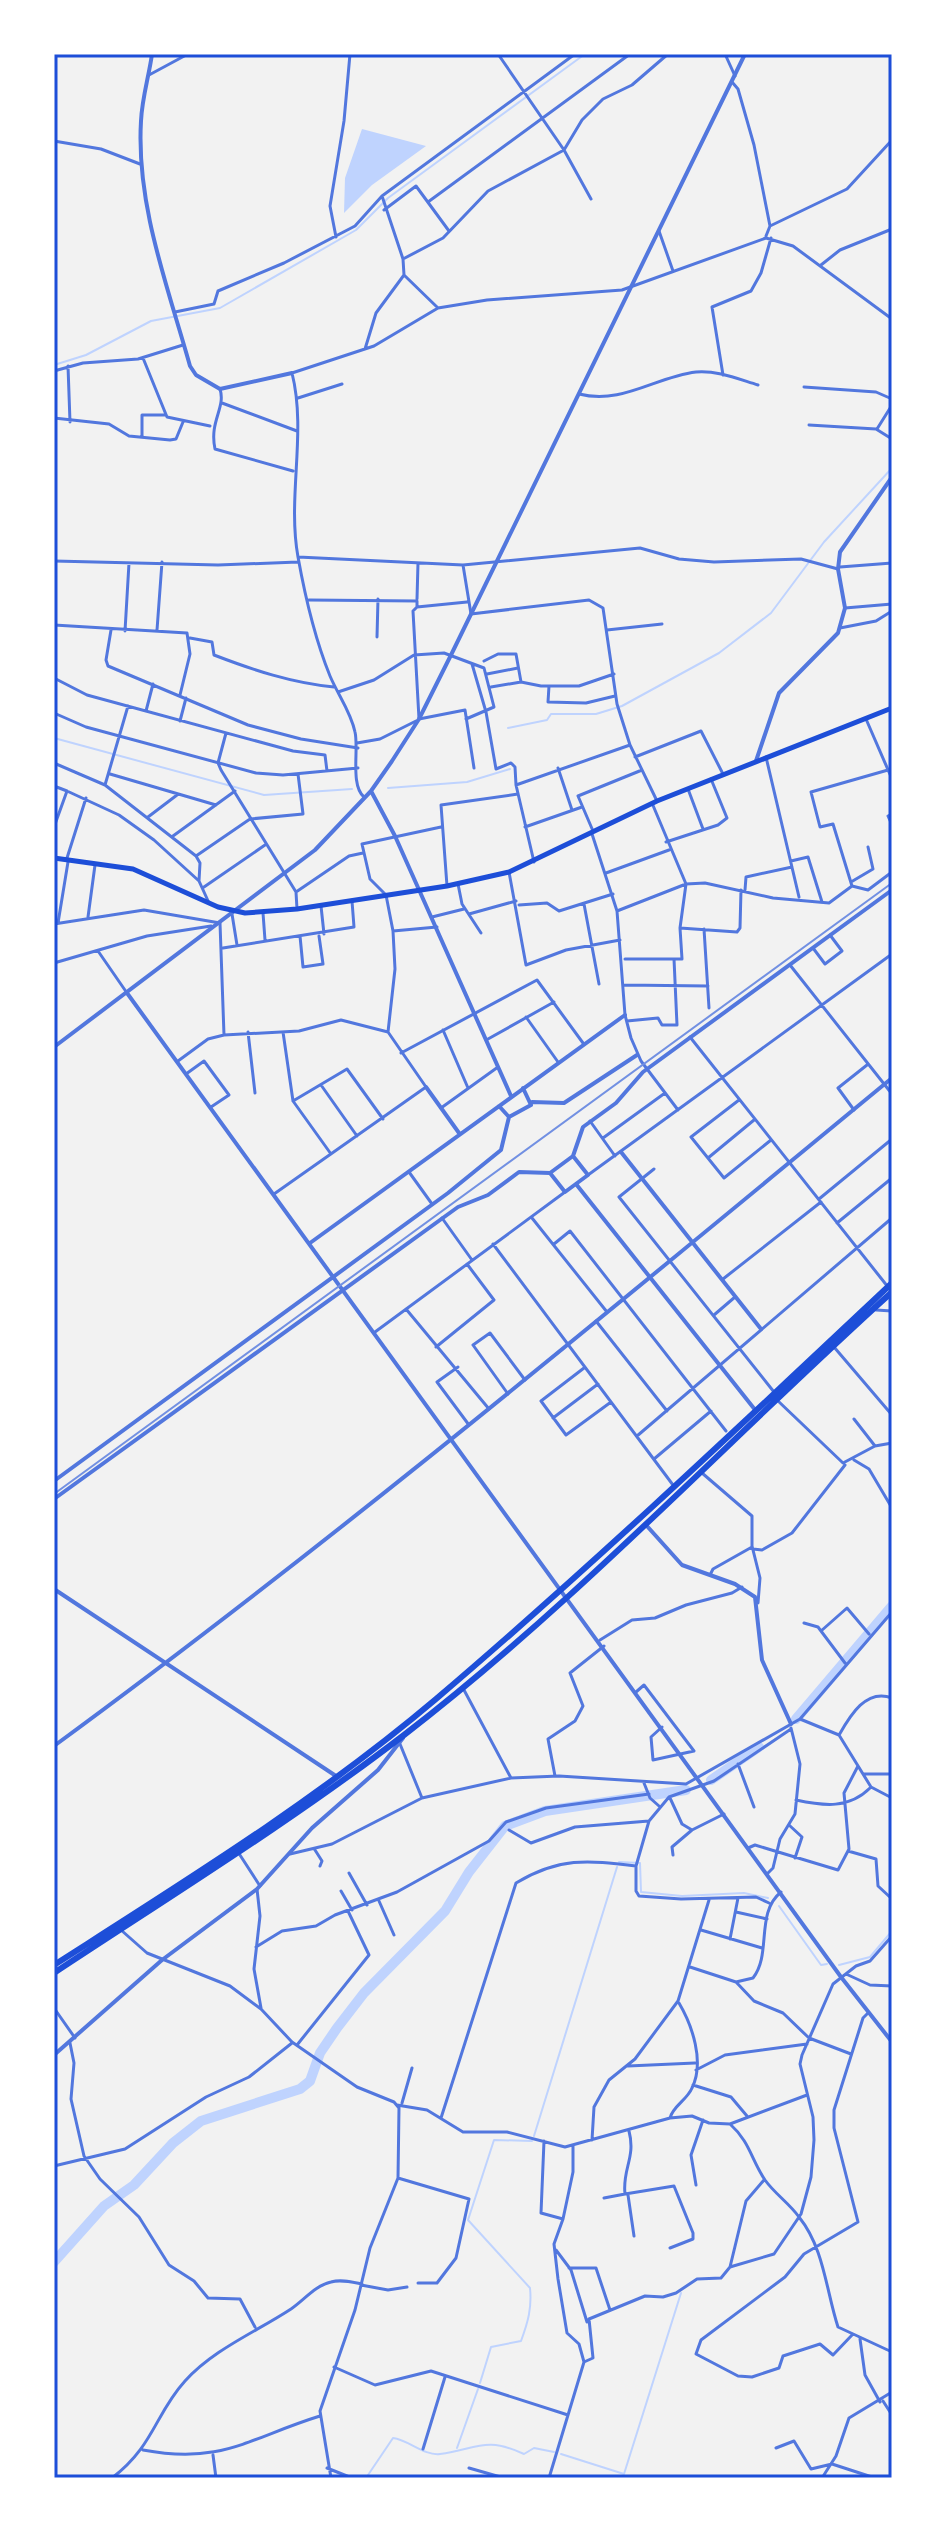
<svg xmlns="http://www.w3.org/2000/svg" width="946" height="2532" viewBox="0 0 946 2532" font-family="Barlow,sans-serif">
	<style>
		.water { fill: #bfd3fe }
		.lines { fill: none; stroke-linecap: round; stroke-linejoin: round }
		.stream { stroke: #bfd3fe; stroke-width: 2 }
		.river { stroke: #bfd3fe; stroke-width: 10 }
		.minor { stroke: #5277de; stroke-width: 3 }
		.tertiary { stroke: #5277de; stroke-width: 4 }
		.secondary { stroke: #1d4ed8; stroke-width: 5 }
		.trunk { stroke: #1d4ed8; stroke-width: 6 }
		.rail { stroke: #7290e2; stroke-width: 2 }
		.neatline { fill: none; stroke: #1d4ed8; stroke-width: 3 }
	</style>
	<rect width="100%" height="100%" fill="#f2f2f2"/>
	<path class="water" d="M362 129 426 146 372 185 344 213 345 178Z"/>
	<g class="lines">
		<path class="stream" d="M54 365 86 355 151 321 220 308 356 230 388 198 585 54
			M508 728 547 720 551 714H596L622 706 719 653 771 613 824 542 892 468
			M54 738 264 795 352 789
			M388 788 467 782 510 769
			M619 1862 640 1863 641 1892 682 1896 744 1893 768 1898
			M779 1906 821 1965 827 1964
			M839 1965 870 1957 892 1931
			M534 2136 617 1867
			M480 2383 491 2347 521 2341C528 2322 532 2308 530 2288L468 2220 494 2140 532 2141
			M457 2448 478 2389
			M561 2454 624 2474 681 2293
			M366 2478 393 2438C409 2440 424 2456 440 2454 477 2449 485 2436 524 2454L534 2448 554 2452"/>
		<path class="river" d="M796 1719 892 1606
			M711 1780 759 1747
			M54 2262 104 2206 134 2185 173 2143 201 2121 300 2089 310 2081 320 2053 337 2028 364 1993 445 1911 469 1872 505 1826 545 1811 686 1790"/>
		<path class="minor" d="M498 54 564 150 591 199
			M725 54 735 76
			M149 75 188 54
			M732 82 738 89 754 145 770 226
			M54 141 101 149 140 164
			M428 202 630 54
			M384 210 416 186 449 231
			M659 231 673 271
			M766 236 770 226 847 189 892 140
			M336 237 330 206 344 121 350 54
			M403 259 443 238 488 191 564 150 582 120 603 99 632 85 668 54
			M821 265 840 250 892 229
			M404 275 438 308
			M175 312 214 304 218 291 284 263 355 226 382 196 575 54
			M365 349 376 313 404 275 403 259 382 196
			M143 358 167 417 210 426
			M68 366 70 422
			M54 371 83 363 138 359 183 345
			M723 375 712 307 751 291 761 273 771 238
			M804 387 876 392 892 399
			M220 389C226 408 209 421 215 449L293 471
			M579 394C622 405 655 377 696 372 716 370 738 379 758 385
			M298 398 342 384
			M222 403 297 431
			M54 418 109 424 129 436 170 440 176 439 183 422
			M809 425 876 429 892 439
			M877 429 892 405
			M142 437V415H166
			M298 557 463 565 640 548 679 559 714 562 801 559 838 569
			M54 561 218 565 298 562
			M463 565 471 614 589 600 603 608 617 704 630 745 657 801
			M840 567 892 563
			M417 599 418 563
			M309 600 417 601V607L467 602
			M417 607 413 611 419 719 465 710 474 768
			M845 608 892 604
			M54 625 187 633 190 654 180 695
			M840 628 876 621 892 611
			M111 630 106 660 108 666 248 725 301 739 358 748
			M157 630 162 562
			M607 630 662 624
			M125 631 129 563
			M377 637 378 599
			M190 638 212 642 214 655C253 670 292 683 334 687
			M484 661 498 654H516L521 682
			M472 664 486 712 496 769 511 763 515 767 516 785
			M487 674 518 668
			M54 678 87 695 293 751 325 755 327 771
			M549 686 548 702 586 703 615 696
			M491 687 521 682 541 686H579L614 674
			M338 692 374 680 414 655 444 653 484 668 494 707 466 719
			M146 711 153 684
			M54 713 86 727 256 773 283 775 358 768
			M866 719 892 779
			M180 721 186 698
			M226 733 218 763 221 770 296 892
			M357 743 380 739 416 721
			M635 757 701 731 723 774
			M766 757 799 897
			M54 763 105 785 196 856 200 863 199 881 209 903
			M558 768 572 810
			M888 770 811 792 820 827 833 824 852 886 868 890 892 872
			M110 774 216 805
			M105 785 128 706
			M54 786 67 791
			M688 789 703 829
			M364 797C350 785 359 749 355 732 351 712 338 695 330 676 315 639 305 596 298 557 287 496 307 433 292 373L374 346 438 308 487 300 622 290 766 238 793 246 892 319
			M892 814 888 816 892 825
			M148 817 177 795
			M54 827 67 791 119 815 154 840 199 881
			M525 827 582 807
			M593 831 578 796 642 770
			M592 834 617 911 625 1015 631 1038 641 1061 678 1110
			M173 836 235 791
			M666 842 718 825 727 818 711 779
			M196 856 250 819 303 814 298 774
			M67 858 86 798
			M791 861 808 857 822 902
			M534 862 516 785 630 745
			M509 872 526 965 566 950 620 940
			M606 873 669 850
			M851 882 873 869 868 847
			M458 884 462 904 481 933
			M447 886 441 805 518 794
			M204 887 265 845
			M745 890 746 877 792 867
			M584 904 599 984
			M519 905 547 903 559 911 613 894
			M321 906 324 934
			M297 909 296 892 349 856 363 853
			M617 911 686 884 705 883 773 898 829 903 852 886
			M263 913 265 940
			M232 914 237 945
			M469 914 516 901
			M88 917 95 865
			M432 917 464 909
			M58 923 68 862
			M54 924 144 910 220 923 224 1035
			M680 928 737 932 740 928 741 890
			M704 929 709 1008
			M393 931 437 927
			M300 936 303 967 323 964 319 936
			M223 948 354 927 352 901
			M813 948 825 964 842 951 830 935
			M98 951 127 993
			M625 959H682L680 928 686 884 652 803
			M54 963 147 936 211 926
			M790 965 892 1094
			M624 985 708 986
			M526 1017 558 1062
			M627 1021 658 1018 662 1025H677L674 959
			M443 1030 468 1088
			M248 1032 255 1093
			M283 1032 293 1101 331 1154
			M690 1037 888 1287
			M488 1039 554 1002
			M401 1053 537 980 583 1043
			M178 1061 208 1039 224 1035 299 1031 341 1020 388 1032
			M186 1074 204 1061 229 1095 211 1107
			M321 1085 357 1136
			M739 1100 691 1137 724 1178 771 1140
			M293 1101 347 1069 383 1119
			M441 1108 498 1067
			M854 1110 838 1088 867 1065
			M590 1121 615 1156
			M603 1138 665 1093
			M708 1158 754 1120
			M654 1169 619 1197 774 1392
			M409 1172 432 1204
			M588 1175 892 954
			M274 1194 426 1087 388 1032 395 969 393 931 386 895 370 879 362 844 441 827
			M819 1199 892 1139
			M442 1218 472 1260
			M532 1218 607 1312
			M837 1223 892 1178
			M493 1244 673 1485
			M554 1244 570 1231 726 1431
			M723 1279 821 1202
			M406 1309 489 1409
			M876 1310 892 1311
			M714 1315 735 1297
			M596 1321 667 1411
			M375 1332 565 1192
			M436 1347 494 1300 467 1264
			M834 1347 892 1415
			M458 1367 437 1382 469 1425
			M584 1368 541 1401 566 1435 611 1402
			M508 1394 473 1345 490 1333 525 1380
			M777 1400 843 1463 875 1446 854 1419
			M553 1418 598 1384
			M637 1436 892 1218
			M875 1446 892 1443
			M654 1459 711 1411
			M854 1460 869 1469 892 1508
			M702 1473 752 1516V1546L760 1578 758 1603
			M753 1549 762 1550 792 1533 845 1465
			M710 1575 713 1569 752 1547
			M804 1623 818 1627 845 1663
			M821 1631 847 1608 869 1634
			M600 1640 632 1620 655 1618 686 1605 732 1593 742 1587
			M464 1690 511 1778
			M636 1692 644 1685 694 1751 653 1760 651 1737 662 1727
			M800 1719 839 1735 871 1787 892 1798
			M839 1735C850 1716 866 1688 892 1698
			M400 1744 422 1798
			M738 1764 754 1807
			M864 1774H892
			M555 1776 548 1739 575 1721 583 1706 570 1673 604 1646
			M644 1783 650 1798 659 1806
			M670 1798 682 1824 692 1830
			M796 1800C824 1806 849 1809 870 1788
			M789 1825 802 1837 795 1858
			M509 1830 531 1843 575 1827 649 1821 669 1797 714 1781 791 1729
			M748 1848 755 1845 838 1870 849 1849 844 1793 858 1766
			M315 1850 322 1861 320 1866
			M848 1851 876 1859 878 1886 892 1899
			M238 1852 260 1886
			M290 1854 332 1844 422 1798 511 1778 559 1776 686 1784 800 1719 892 1612
			M673 1855 672 1847 692 1830 724 1814
			M636 1866 649 1821
			M349 1873 367 1905
			M767 1874 773 1868 780 1839 795 1814 800 1764 791 1728
			M257 1889 260 1916 254 1969 261 2008
			M341 1891 352 1910
			M379 1901 394 1935
			M736 1912 767 1919
			M121 1930 147 1953 230 1986 261 2009 292 2042 357 2087 394 2102 399 2108 398 2178 370 2248 355 2310 320 2411 331 2478
			M701 1930 762 1948
			M730 1939 738 1898
			M256 1947 282 1931 316 1926 335 1915 397 1892 489 1841 506 1822 546 1808 649 1794
			M690 1967 736 1982 753 1978C772 1954 755 1913 781 1892
			M846 1974 870 1985 892 1986
			M736 1982 754 2001 783 2013 809 2038 851 2054
			M54 2008 75 2038
			M70 2043 74 2063 71 2099 84 2156 100 2179 139 2217 169 2265 194 2281 208 2298 240 2299 255 2327
			M297 2045 369 1955 348 1911
			M628 2066 695 2063
			M696 2070 725 2055 807 2044
			M693 2085 731 2097 747 2116
			M402 2103 412 2068
			M397 2105 427 2110 463 2132H507L565 2147 670 2118 692 2116 709 2123 730 2124C750 2142 751 2159 765 2180 775 2194 789 2203 799 2217 824 2248 826 2290 838 2327L892 2352
			M441 2118 516 1883C559 1857 587 1860 636 1866V1891L639 1896 681 1899 756 1897 769 1903
			M670 2118C673 2106 687 2100 692 2088 705 2062 692 2025 679 2003
			M730 2124 807 2095
			M629 2131C636 2158 622 2169 625 2194L674 2186 693 2233V2239L670 2248
			M592 2140 594 2107 609 2080 635 2059 678 2001 709 1900
			M544 2141 541 2213 563 2219 554 2244 558 2279 567 2333 579 2344 584 2362 549 2478
			M54 2166 125 2149 206 2097 249 2077 292 2043
			M398 2178 469 2199 456 2258 437 2283H418
			M696 2185 691 2155 703 2120
			M628 2195 634 2236
			M604 2198 625 2194
			M563 2219 573 2172V2146
			M54 2232V2234
			M556 2250 571 2270 587 2322
			M730 2267 746 2201 764 2180
			M569 2268H596L610 2310
			M361 2285 388 2290 407 2287
			M853 2334 833 2355 820 2344 783 2356 779 2368 752 2377 738 2376 696 2354 701 2340 785 2277 804 2254 858 2222 834 2128V2110L863 2018 868 2013
			M860 2339 865 2375 880 2402
			M584 2362 593 2358 589 2319 645 2296 663 2297 676 2293 697 2279 721 2278 730 2267 774 2254 801 2214 811 2177 814 2140 813 2117 800 2064 802 2055 833 1984 856 1966 870 1961 892 1936
			M334 2367 375 2385 431 2371 568 2415
			M883 2401 892 2415
			M776 2448 794 2441 811 2469 832 2464 875 2478
			M423 2449 445 2377
			M143 2450C222 2465 249 2438 320 2416
			M213 2455 216 2478
			M327 2468 352 2478
			M469 2468 504 2478
			M112 2478C154 2446 155 2414 185 2381 214 2349 256 2332 291 2309 304 2300 316 2285 331 2282 341 2279 352 2282 362 2284
			M822 2478 836 2456 849 2418 892 2392"/>
		<path class="tertiary" d="M152 54C149 76 142 98 141 121 136 205 168 287 190 366L196 375 220 389 292 373
			M756 761 779 693 838 633 845 608 838 569 840 552 892 477
			M371 791 395 836 511 1096
			M127 993 841 1977 892 2042
			M54 1047 315 850 371 791 392 761 419 719 451 655 745 54
			M426 1087 459 1133
			M532 1102 564 1103 637 1055
			M499 1106 509 1117
			M509 1117 531 1105 523 1088
			M621 1152 761 1329
			M573 1156 583 1127 616 1103 643 1072 892 890
			M573 1156 588 1175 565 1192 550 1173Z
			M576 1184 756 1411
			M310 1243 625 1015
			M54 1481 448 1193 501 1150 509 1117
			M54 1499 458 1207 488 1195 519 1172 550 1173
			M646 1525 682 1565 735 1584 755 1597 762 1660 791 1724
			M54 1589 336 1776
			M54 1746C342 1535 616 1305 892 1078
			M54 2055 162 1960 257 1889 312 1828 378 1770 403 1738"/>
		<path class="secondary" d="M54 858 133 869 218 907 245 913 297 909 447 886 509 872 657 801 892 708"/>
		<path class="trunk" d="M54 1965C184 1882 318 1799 436 1699 592 1566 742 1424 892 1283
			M54 1973C172 1895 292 1821 404 1735 578 1601 729 1439 892 1292"/>
		<path class="rail" d="M54 1494 892 883"/>
	</g>
	<rect width="946" height="2532" fill="none" stroke="#ffffff" stroke-width="112"/>
	<rect x="56" y="56" width="834" height="2420" class="neatline"/>
</svg>
